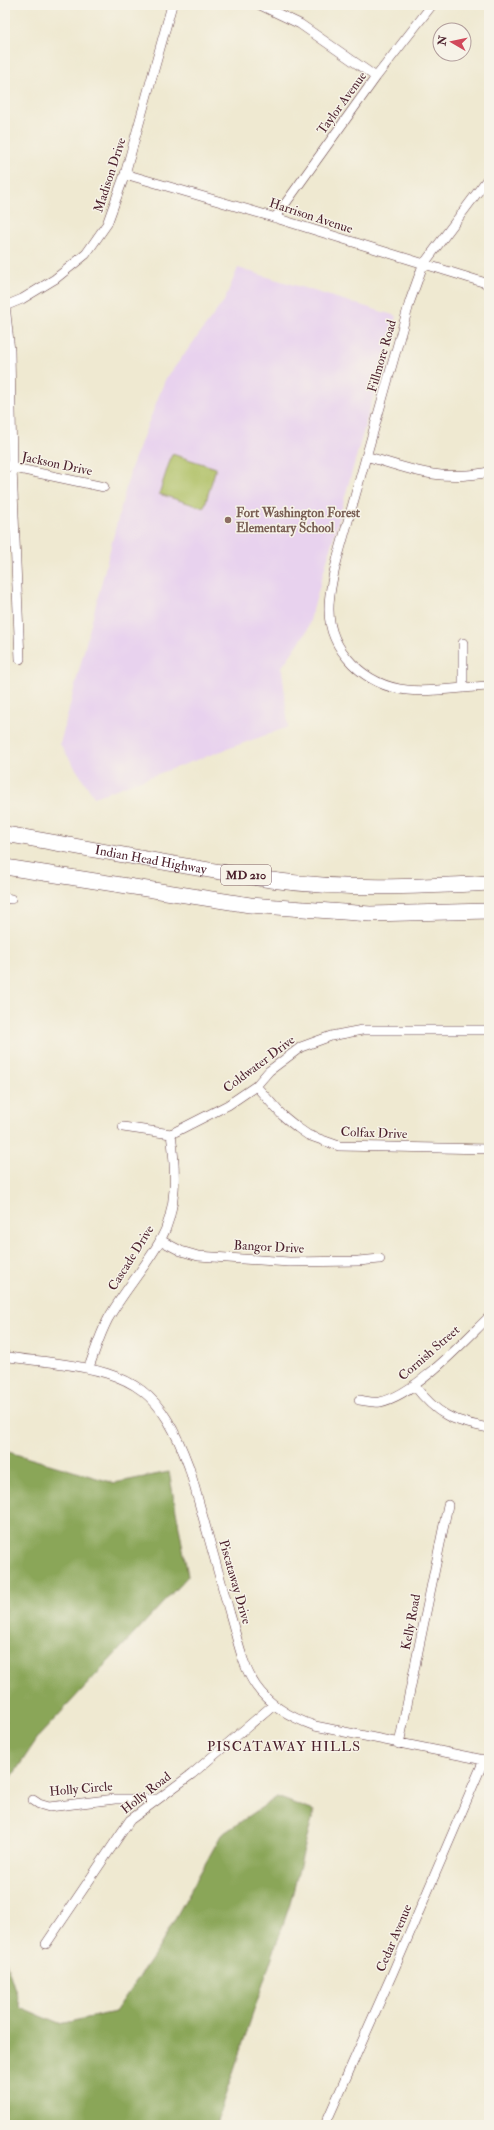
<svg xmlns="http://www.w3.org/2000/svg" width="494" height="2130" viewBox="0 0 494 2130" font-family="'IM FELL Double Pica',serif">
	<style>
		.built { fill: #e8d2ee }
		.green { fill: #aebf63; stroke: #7c6f47 }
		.forest { fill: #8aa659; stroke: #6a6242 }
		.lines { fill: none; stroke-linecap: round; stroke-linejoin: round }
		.minor-casing { stroke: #633d44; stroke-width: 10 }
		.trunk-casing { stroke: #633d44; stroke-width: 16 }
		.minor { stroke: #fff; stroke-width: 9 }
		.trunk { stroke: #fff; stroke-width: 15 }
		.education-dot { fill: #8d6e63; stroke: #f7f3e8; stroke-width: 1.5 }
		.labels { text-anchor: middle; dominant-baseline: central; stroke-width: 3; stroke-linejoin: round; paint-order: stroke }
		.shield { fill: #f7f3e8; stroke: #7e5f64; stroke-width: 1 }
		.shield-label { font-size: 12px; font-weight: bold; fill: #4a1f2b }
		.street-label { font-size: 13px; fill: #4a1f2b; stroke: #f7f3e8 }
		.education-label { font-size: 13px; font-weight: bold; fill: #785e54; stroke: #f7f3e8; text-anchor: start }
		.neighbourhood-label { font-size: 14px; letter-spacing: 1px; fill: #4a1f2b; stroke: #f7f3e8 }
	</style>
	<rect width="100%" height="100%" fill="#f7f3e8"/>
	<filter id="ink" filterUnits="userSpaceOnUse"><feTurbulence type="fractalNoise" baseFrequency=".025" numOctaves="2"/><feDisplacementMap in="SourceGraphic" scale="8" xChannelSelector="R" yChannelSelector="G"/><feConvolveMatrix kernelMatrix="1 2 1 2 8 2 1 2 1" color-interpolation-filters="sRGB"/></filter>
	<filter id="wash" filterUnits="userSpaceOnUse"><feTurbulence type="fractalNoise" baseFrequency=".012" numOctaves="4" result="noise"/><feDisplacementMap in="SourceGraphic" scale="16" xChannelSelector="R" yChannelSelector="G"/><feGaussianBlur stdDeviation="0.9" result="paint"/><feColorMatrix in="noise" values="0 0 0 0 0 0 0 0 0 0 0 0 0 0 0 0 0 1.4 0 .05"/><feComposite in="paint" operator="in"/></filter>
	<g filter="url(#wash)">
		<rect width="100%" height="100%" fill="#efe9d1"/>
		<path class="built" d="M238 268 396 316 307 631 282 667 288 727 94 797 60 744 131 468 165 380 224 301Z"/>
		<path class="green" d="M172 454 216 468 204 508 159 494Z"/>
		<path class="forest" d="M5 1451 114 1483 169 1472 188 1576 39 1736 5 1787Z
			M277 1797 314 1811 290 1904 223 2102 217 2125H5V1959L21 2008 59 2024 115 2012 160 1946 221 1835Z"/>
	</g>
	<g filter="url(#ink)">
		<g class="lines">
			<defs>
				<path id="minor" d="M260 5 300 24 376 77
					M125 174 266 215 489 284
					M489 177 423 265 410 301 337 560C333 576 329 591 329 608 328 651 366 686 407 690 432 693 463 687 489 686
					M275 218 376 77 432 5
					M5 305 10 351 12 468 20 659
					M5 306 22 299 55 279 86 254 107 224 125 174 172 5
					M366 456C412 470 440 482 489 472
					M5 466 104 487
					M463 643V687
					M5 898 11 899
					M256 1086 282 1115 298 1128 308 1135 339 1146 489 1149
					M123 1127 171 1134 228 1105 256 1086 269 1071 301 1047 331 1036 362 1030H489
					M160 1240 181 1251 198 1256 289 1262 358 1261 380 1259
					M5 1356C21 1360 40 1360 56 1363 136 1374 161 1391 189 1467 203 1516 216 1565 230 1614 237 1637 242 1666 256 1686 270 1706 292 1718 315 1726L489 1761
					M89 1367C95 1351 100 1334 108 1319 123 1292 145 1268 160 1241 178 1209 176 1169 171 1134
					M414 1385C437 1415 452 1421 489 1428
					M359 1400C366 1401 373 1403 380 1402 415 1395 463 1342 489 1317
					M399 1744 448 1505
					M33 1800 39 1804 49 1807 115 1799H156
					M46 1944 130 1820 192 1774 273 1705
					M325 2125 393 1972 484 1760"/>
				<g id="trunk">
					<path id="s1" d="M5 834C94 849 182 867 271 880 343 890 417 887 489 883"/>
					<path d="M5 867 250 905 370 914 489 911"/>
				</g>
			</defs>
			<use href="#minor" class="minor-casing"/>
			<use href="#trunk" class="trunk-casing"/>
			<use href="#minor" class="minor"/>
			<use href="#trunk" class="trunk"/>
		</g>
	</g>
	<circle class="education-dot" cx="228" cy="520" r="4"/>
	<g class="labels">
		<rect class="shield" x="221" y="865" width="50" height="20" rx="3"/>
		<g class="shield-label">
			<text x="246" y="875">MD 210</text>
		</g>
		<g class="street-label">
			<text transform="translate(342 103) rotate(-54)">Taylor Avenue</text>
			<text transform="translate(110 175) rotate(-72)">Madison Drive</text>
			<text transform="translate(311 216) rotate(18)">Harrison Avenue</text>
			<text transform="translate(382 356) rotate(-74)">Fillmore Road</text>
			<text transform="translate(57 464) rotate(12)">Jackson Drive</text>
			<text stroke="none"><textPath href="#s1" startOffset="148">Indian Head Highway</textPath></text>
			<text transform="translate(259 1064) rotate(-37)">Coldwater Drive</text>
			<text transform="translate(374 1133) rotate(2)">Colfax Drive</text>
			<text transform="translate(269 1247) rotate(3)">Bangor Drive</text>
			<text transform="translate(131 1258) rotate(-58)">Cascade Drive</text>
			<text transform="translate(429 1353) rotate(-41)">Cornish Street</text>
			<text transform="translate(235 1582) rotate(74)">Piscataway Drive</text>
			<text transform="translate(411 1622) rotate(-79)">Kelly Road</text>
			<text transform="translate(81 1789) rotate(-5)">Holly Circle</text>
			<text transform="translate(146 1793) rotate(-38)">Holly Road</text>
			<text transform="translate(394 1938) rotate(-67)">Cedar Avenue</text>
		</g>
		<g class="education-label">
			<text x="236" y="513">Fort Washington Forest<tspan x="236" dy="15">Elementary School</tspan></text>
		</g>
		<g class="neighbourhood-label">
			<text x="284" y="1746">PISCATAWAY HILLS</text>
		</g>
	</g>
	<rect width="494" height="2130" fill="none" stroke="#f7f3e8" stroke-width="20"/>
	<g transform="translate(452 42) rotate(279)"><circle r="19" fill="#f7f3e8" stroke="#b29e9c"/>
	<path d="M0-3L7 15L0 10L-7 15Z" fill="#d1495b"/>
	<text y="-6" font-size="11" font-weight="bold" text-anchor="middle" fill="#4a1f2b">N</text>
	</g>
</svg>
